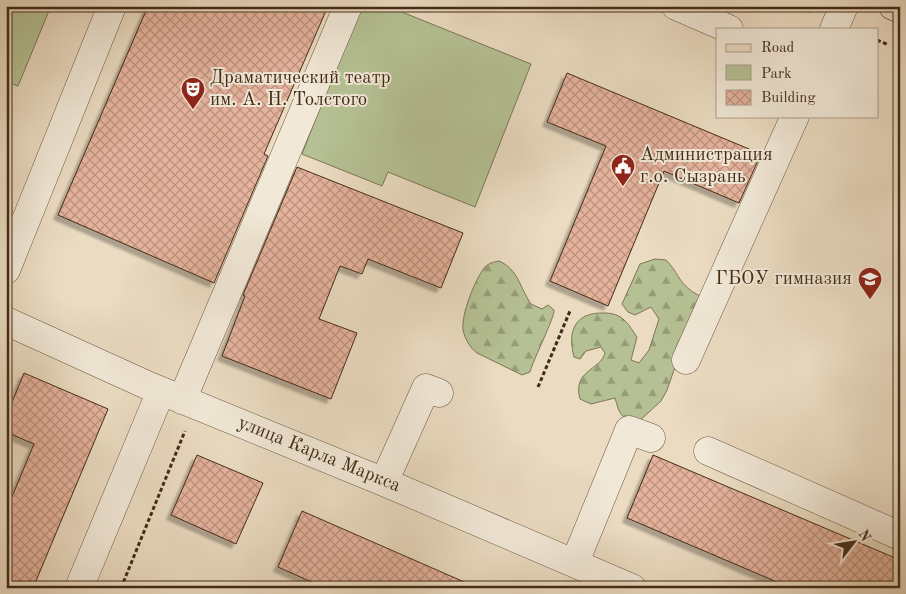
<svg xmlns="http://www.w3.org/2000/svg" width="906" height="594" viewBox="0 0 906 594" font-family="'Old Standard TT',serif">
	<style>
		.forest { fill: url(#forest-firs); stroke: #7c7655 }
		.park { fill: #b5c194; stroke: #7c7655 }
		.building { fill: url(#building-cross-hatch); stroke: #442b16; filter: url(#shadow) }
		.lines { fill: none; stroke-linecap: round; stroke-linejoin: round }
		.minor-casing { stroke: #6e5741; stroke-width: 29 }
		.major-casing { stroke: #442b16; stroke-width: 29 }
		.path { stroke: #442b16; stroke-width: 3; stroke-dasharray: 4 2.5; stroke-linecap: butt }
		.minor { stroke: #f1e8d7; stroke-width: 28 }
		.major { stroke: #eadbc1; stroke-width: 28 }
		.labels { text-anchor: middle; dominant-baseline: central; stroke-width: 4; stroke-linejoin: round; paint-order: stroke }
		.poi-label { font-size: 19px; fill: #442b16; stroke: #f1e8d7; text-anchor: start }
		.street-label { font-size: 19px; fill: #442b16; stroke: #f1e8d7 }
	</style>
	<defs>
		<pattern id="forest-firs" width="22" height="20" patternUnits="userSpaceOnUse" patternTransform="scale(1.25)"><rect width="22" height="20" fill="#b5c194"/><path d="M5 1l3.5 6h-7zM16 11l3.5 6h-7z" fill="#959d78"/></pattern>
		<pattern id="building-cross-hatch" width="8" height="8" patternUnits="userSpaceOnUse" patternTransform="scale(1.25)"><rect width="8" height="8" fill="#e5b29c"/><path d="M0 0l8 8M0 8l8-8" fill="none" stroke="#bb917e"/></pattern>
		<filter id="shadow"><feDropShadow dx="-4.5" dy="4.5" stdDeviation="1" flood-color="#0004"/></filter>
	</defs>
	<rect width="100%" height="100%" fill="#eadbc1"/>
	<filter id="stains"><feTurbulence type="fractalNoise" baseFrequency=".004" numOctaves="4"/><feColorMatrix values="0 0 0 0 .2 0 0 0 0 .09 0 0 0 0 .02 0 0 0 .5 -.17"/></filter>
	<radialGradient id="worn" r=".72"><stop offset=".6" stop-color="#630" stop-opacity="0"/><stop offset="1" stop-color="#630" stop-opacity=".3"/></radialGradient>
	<path class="forest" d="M655 259 666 260C680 274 678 285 700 296L667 390 661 401 637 423C620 417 620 415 615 398L591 404 580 399C572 370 601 370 605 353L601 347 586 351 580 359 574 357C567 331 575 312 604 313 612 313 620 315 625 321 630 325 633 332 637 337L631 360 639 363 649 350 659 319 651 307 635 315 628 312 622 304 640 264Z
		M499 261C518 269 520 288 531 304L542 309 548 305 554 310C555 317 533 360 530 372L522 375 477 353C470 348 465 339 463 330 461 315 475 279 485 267 489 263 494 262 499 261Z"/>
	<path class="park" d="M6 6H51L18 86 6 82Z
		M360 6H387L531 64 475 207 388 172 382 186 302 154Z"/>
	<path class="building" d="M148 6H328L264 154 268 156 214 283 58 215Z
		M567 73 761 154 739 203 664 171 608 306 550 281 606 146 547 122Z
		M297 167 463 233 441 288 368 259 362 274 340 266 319 319 357 333 331 399 222 356 245 296 243 295Z
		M24 373 108 409 33 588H6V511L34 444 6 432V417Z
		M197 455 263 483 236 544 171 515Z
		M653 455 900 560V588H791L627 518Z
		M302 511 478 588H325L278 567Z"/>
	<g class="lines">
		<defs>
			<path id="minor" d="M676 6 729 29
				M834 29 844 6
				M6 270 112 6
				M6 321 149 386 384 482 632 588
				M686 360 795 116
				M182 400 348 6
				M708 451 900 536
				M384 482 426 388 439 393
				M575 562 629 430 651 438
				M79 588 161 391"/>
			<path id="major" d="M893 6 900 9"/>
		</defs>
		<use href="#minor" class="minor-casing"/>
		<use href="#major" class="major-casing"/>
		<path class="path" d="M798 6 811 12
			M877 40 889 45
			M538 387 570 311
			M121 588 185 431"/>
		<use href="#minor" class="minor"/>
		<use href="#major" class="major"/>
	</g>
	<defs>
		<symbol id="theatre-pin" viewBox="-11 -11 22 30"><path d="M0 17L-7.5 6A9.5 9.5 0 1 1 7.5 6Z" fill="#8f2418" stroke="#f1e8d7"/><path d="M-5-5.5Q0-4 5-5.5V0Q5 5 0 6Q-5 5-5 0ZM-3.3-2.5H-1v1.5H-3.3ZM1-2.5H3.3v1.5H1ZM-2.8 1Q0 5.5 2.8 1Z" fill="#fff"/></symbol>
		<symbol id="civic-pin" viewBox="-11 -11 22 30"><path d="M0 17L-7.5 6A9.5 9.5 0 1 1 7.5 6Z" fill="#8f2418" stroke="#f1e8d7"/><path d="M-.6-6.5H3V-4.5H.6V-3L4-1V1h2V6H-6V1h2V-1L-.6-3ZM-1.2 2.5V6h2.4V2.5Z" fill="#fff"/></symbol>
		<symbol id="school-pin" viewBox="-11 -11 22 30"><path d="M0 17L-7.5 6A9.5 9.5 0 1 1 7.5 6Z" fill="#8f2418" stroke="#f1e8d7"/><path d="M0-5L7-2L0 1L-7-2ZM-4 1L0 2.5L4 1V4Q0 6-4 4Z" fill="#fff"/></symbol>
	</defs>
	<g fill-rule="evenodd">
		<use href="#theatre-pin" x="179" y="75" width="28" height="38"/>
		<use href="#civic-pin" x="609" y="152" width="28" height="38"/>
		<use href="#school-pin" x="856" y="265" width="28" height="38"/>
	</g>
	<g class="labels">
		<g class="poi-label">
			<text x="210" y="78">Драматический театр<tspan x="210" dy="22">им. А. Н. Толстого</tspan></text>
			<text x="640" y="155">Администрация<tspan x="640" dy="22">г.о. Сызрань</tspan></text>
			<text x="852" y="279" text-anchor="end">ГБОУ гимназия</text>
		</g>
		<g class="street-label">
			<text transform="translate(319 455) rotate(22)">улица Карла Маркса</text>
		</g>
	</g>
	<rect width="906" height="594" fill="none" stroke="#eadbc1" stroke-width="25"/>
	<rect x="8" y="8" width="891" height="579" fill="none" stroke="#442b16" stroke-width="2.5"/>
	<rect x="12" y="12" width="881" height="569" fill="none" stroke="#442b16"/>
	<rect x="716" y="28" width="162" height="90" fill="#f1e8d7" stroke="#ac9c8a"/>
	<rect x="726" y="44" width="25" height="8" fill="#eadbc1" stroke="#ac9c8a"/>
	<text x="761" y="52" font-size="15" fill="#442b16">Road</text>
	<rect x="726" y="65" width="25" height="15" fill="#b5c194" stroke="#ac9c8a"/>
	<text x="761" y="78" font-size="15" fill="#442b16">Park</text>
	<rect x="726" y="90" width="25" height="15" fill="url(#building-cross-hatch)" stroke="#ac9c8a"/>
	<text x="761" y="102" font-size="15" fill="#442b16">Building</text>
	<g transform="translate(854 542) rotate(59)" stroke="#f1e8d7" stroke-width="4" paint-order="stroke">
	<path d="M0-4L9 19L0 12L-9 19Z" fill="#442b16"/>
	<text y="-8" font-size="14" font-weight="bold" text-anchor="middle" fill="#442b16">N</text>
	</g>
	<rect width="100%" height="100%" filter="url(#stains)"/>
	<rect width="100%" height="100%" fill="url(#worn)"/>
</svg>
